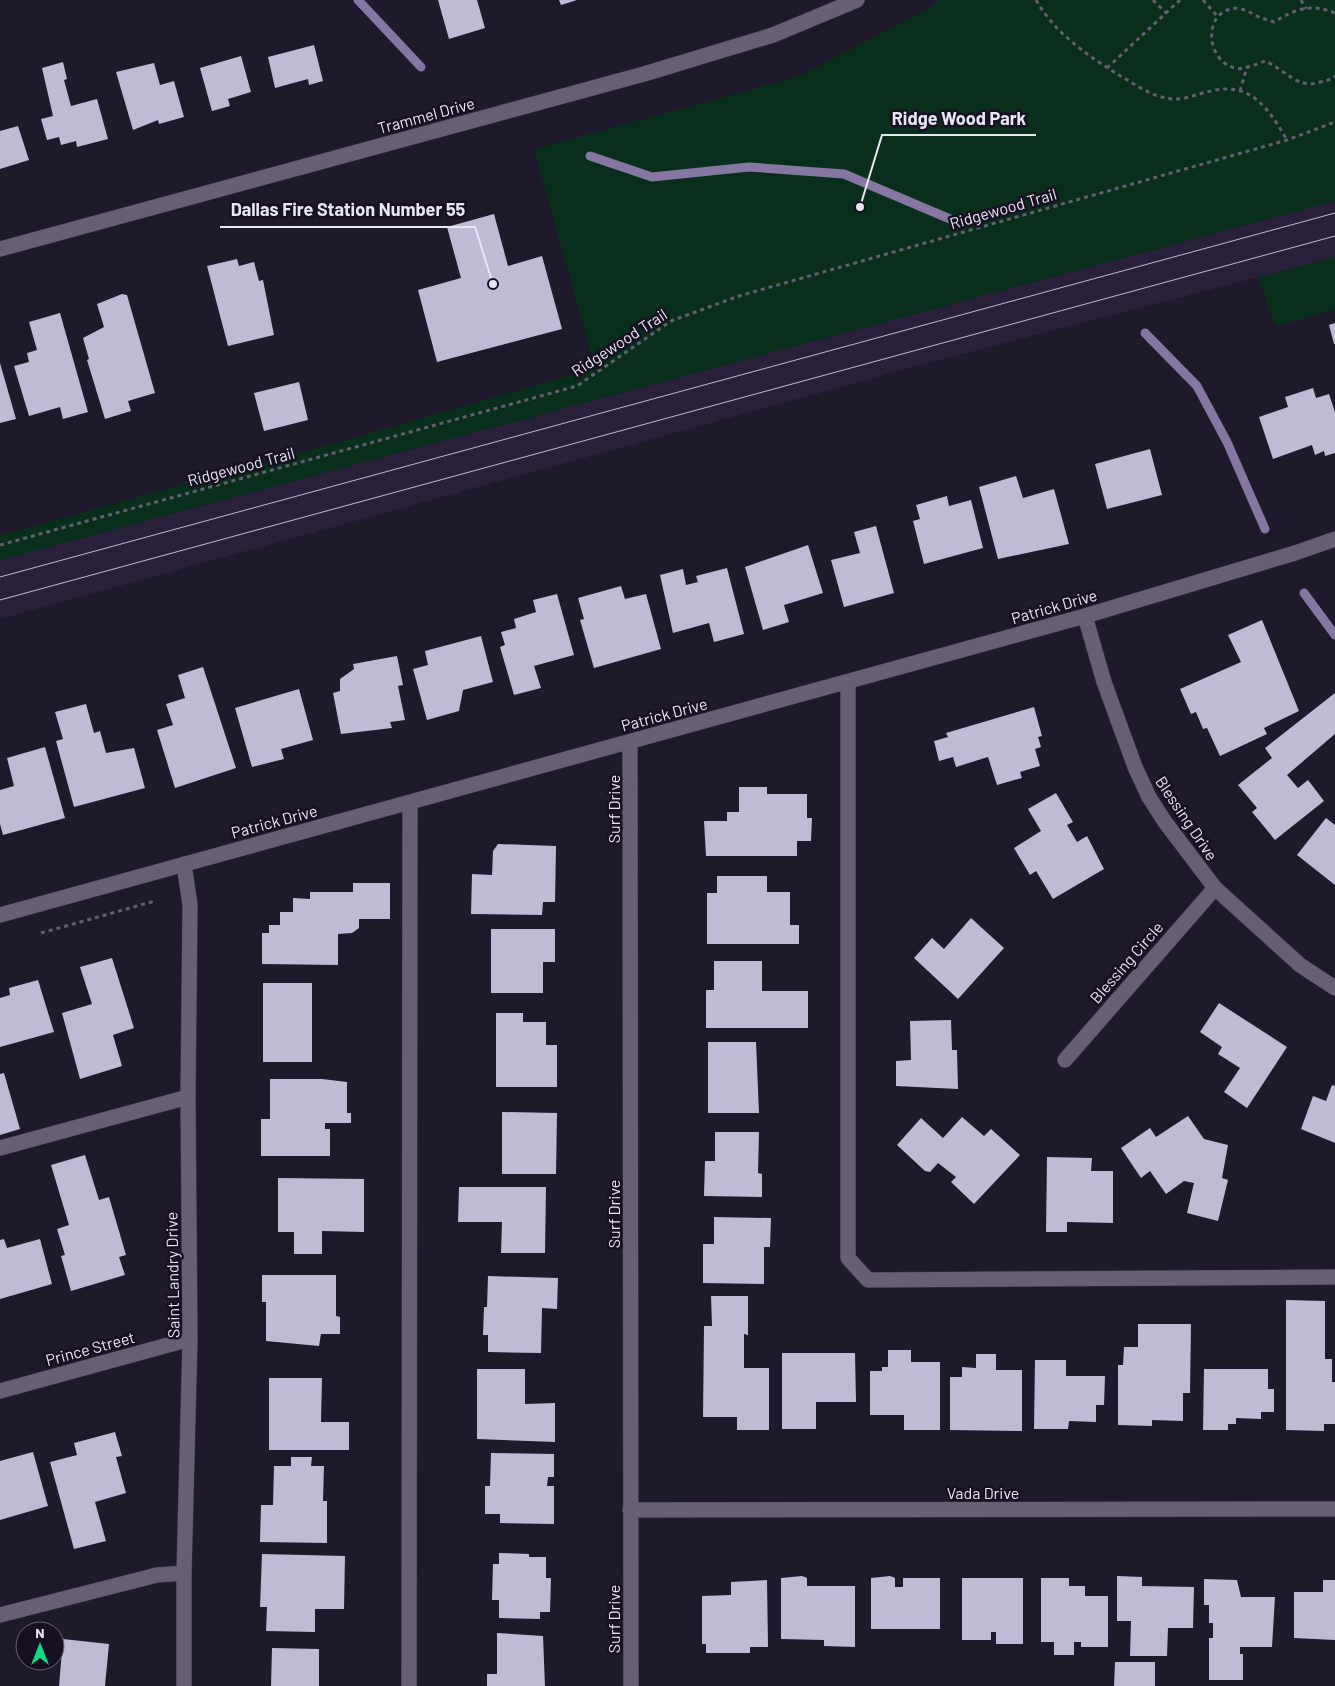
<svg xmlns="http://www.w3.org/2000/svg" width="1335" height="1686" viewBox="0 0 1335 1686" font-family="Barlow,sans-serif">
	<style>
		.built { fill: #292139 }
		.green { fill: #092f1c }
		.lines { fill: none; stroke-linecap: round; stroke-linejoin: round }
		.stream { stroke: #8577a2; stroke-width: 9 }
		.building { fill: #c1bad4 }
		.minor-casing { stroke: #3a3645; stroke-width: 16 }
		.path { stroke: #645f70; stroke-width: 3; stroke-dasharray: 4 4; stroke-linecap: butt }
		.minor { stroke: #665f76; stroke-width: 15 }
		.tram { stroke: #c0bdcb; stroke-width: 1 }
		.labels { text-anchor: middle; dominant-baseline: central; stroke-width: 5; stroke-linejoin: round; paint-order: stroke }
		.street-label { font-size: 16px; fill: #e9e6f3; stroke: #161022 }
		.leader { fill: none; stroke: #e9e6f3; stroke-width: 2 }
		.callout-dot { fill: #e9e6f3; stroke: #161022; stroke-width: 2 }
		.callout-label { font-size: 18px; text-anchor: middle; font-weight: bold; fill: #e9e6f3; stroke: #161022; stroke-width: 5; stroke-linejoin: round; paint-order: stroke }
	</style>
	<rect width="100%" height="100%" fill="#1f192c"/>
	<path class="built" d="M1335 201V257L935 361 0 619V560Z"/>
	<path class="green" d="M939 0H1335V201L0 560V535L343 441 595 368 534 149 797 77 929 9Z
		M1335 257V310L1276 326 1257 277Z"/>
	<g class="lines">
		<path class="stream" d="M358 0 421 67
			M590 156 652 177 749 167 844 174 950 219
			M1145 333 1197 386 1227 442 1265 529
			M1304 593 1335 635"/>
	</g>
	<path class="building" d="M438 0H477L485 28 449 39Z
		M559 0H577L561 5Z
		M314 45 323 81 309 85 308 79 275 88 268 57Z
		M241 56 251 92 228 99 230 106 212 111 200 68Z
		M63 62 67 79 64 80 71 106 97 99 108 139 77 147 76 141 61 145 59 137 47 140 41 119 53 116 42 68Z
		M154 63 160 85 174 81 184 117 159 124 158 120 133 130 116 72Z
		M18 126 29 160 0 169V131Z
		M494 214 508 266 542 256 562 329 437 362 418 290 461 278 447 227Z
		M237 259 239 266 254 262 259 281 263 280 274 335 228 346 207 266Z
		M122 294 127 295 155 393 128 401 131 411 105 419 87 360 89 359 83 338 104 327 97 304Z
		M60 313 88 412 63 419 60 407 29 416 14 366 29 362 27 353 37 350 29 322Z
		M1335 323V344H1334L1329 325Z
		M0 363 16 419 0 423Z
		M299 382 308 420 264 431 254 393Z
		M1313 388 1316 398 1329 394 1335 412V453L1325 456 1324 451 1315 455 1312 445 1273 459 1259 417 1288 407 1285 397Z
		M1150 449 1162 495 1107 509 1095 464Z
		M1016 476 1023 498 1054 489 1069 544 998 559 979 487Z
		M947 496 949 506 971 500 983 548 924 564 913 521 920 519 916 505Z
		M876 526 894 593 844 607 831 560 860 553 854 532Z
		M808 545 823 593 784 605 789 622 763 630 745 567Z
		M727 568 744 634 714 642 709 623 673 633 660 575 683 569 686 585 698 582 696 576Z
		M621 586 625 599 646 594 661 649 594 668 580 620 584 619 578 598Z
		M557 594 574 655 534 666 541 688 514 695 500 647 505 645 501 632 516 628 514 619 536 612 533 600Z
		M1262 620 1299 711 1264 728 1267 734 1220 756 1207 728 1203 729 1196 712 1191 714 1180 689 1241 662 1228 635Z
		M481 636 493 682 463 690 459 711 427 720 413 669 428 665 425 651Z
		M397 656 403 685 398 686 405 720 390 722 392 728 341 734 333 693 340 691V679L354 669 353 664Z
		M203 667 236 768 175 788 157 730 173 725 166 704 185 698 178 675Z
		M299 689 313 740 281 749 284 759 252 767 235 708Z
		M1335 693V734L1287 775 1298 788 1308 780 1324 801 1275 840 1252 812 1257 808 1238 785 1272 758 1265 748Z
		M86 704 94 733 100 731 106 753 134 748 145 788 74 807 56 741 63 739 55 712Z
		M1034 707 1042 736 1038 737 1041 747 1035 749 1040 766 1020 772 1022 778 997 785 988 757 956 767 953 757 939 761 934 741 948 737 946 733Z
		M45 747 65 818 3 835 0 824V790L14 786 7 758Z
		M739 787H767V794H807V818H812L811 841H797V856H706L704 821H727V812H739Z
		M1056 793 1073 822 1067 825 1077 842 1087 836 1104 869 1053 899 1036 871 1030 875 1014 848 1041 831 1028 809Z
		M1326 818 1335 825V885L1297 855Z
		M498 844 556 846 555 902H543L542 915 471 914 472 874 492 875 493 851Z
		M717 876H767V892H790V925H799V944H707V893H717Z
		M353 883H390V919H359V928L352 933 338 934V965L262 964V933H269V925H280V912H293V898L310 899V892H353Z
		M971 918 1004 948 958 999 914 958 932 938 944 949Z
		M491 929H555V962H543V993H491Z
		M112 958 134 1028 113 1035 122 1066 80 1079 62 1013 92 1004 80 967Z
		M714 961H762V991H808V1028H706V990H714Z
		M38 980 54 1032 0 1047V998L10 995 9 988Z
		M263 983H312V1062H263Z
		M1219 1003 1287 1047 1247 1108 1224 1092 1240 1068 1218 1054 1222 1047 1200 1032Z
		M496 1013H523V1022H546V1045H557V1087H496Z
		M951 1020 952 1050H957L958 1089 896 1086V1061L911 1060 910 1021Z
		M708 1042H756L759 1113H708Z
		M4 1073 20 1129 0 1135V1074Z
		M270 1079H322L347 1082V1113H351V1123H325V1129H330V1156H261V1119H270Z
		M1332 1085 1335 1086V1143L1301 1129 1313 1096 1326 1101Z
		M502 1112 557 1113 556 1174H502Z
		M1188 1116 1204 1139 1228 1145 1222 1178 1228 1180 1218 1221 1187 1213 1194 1183 1184 1181 1166 1194 1150 1171 1141 1178 1121 1148 1150 1128 1156 1137Z
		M962 1117 984 1136 991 1129 1020 1155 974 1204 951 1182 956 1177 938 1163 930 1172 925 1171 897 1145 921 1118 943 1138Z
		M715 1132H759L758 1173 762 1174V1197L704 1196 705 1161H715Z
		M85 1155 99 1200 109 1197 126 1255 119 1257 125 1275 71 1291 61 1256 65 1255 57 1229 69 1225 51 1165Z
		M1047 1157 1092 1158 1091 1171H1113V1223L1067 1222V1232H1046Z
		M278 1178 364 1179V1232L322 1231V1254H294V1232H278Z
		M459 1187H546L545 1253H501L502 1222H458Z
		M714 1217 771 1218 770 1247H764V1284L703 1283V1244H714Z
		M4 1239 7 1248 40 1239 52 1284 0 1299V1240Z
		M262 1275H336V1316L340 1317V1334H321L319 1346 266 1341V1302H262Z
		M488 1276 558 1278 557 1309 542 1308 541 1353 488 1352V1335H483L484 1307H487Z
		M711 1296H748V1335L744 1334V1368H769V1430H737V1417H703L704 1326H712Z
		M1286 1300 1325 1301V1359H1332V1382H1335V1424H1324V1431L1286 1430Z
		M1138 1324H1191L1190 1393H1183V1421L1152 1420V1426L1118 1425V1365H1123L1124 1347H1138Z
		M888 1350H911V1362H940V1430H904V1415H870V1371H882V1367H888Z
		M782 1353H855L856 1402H816V1429H782Z
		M976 1354H996V1370H1022V1431L950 1430V1377H962V1367L976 1368Z
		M1035 1360H1066V1376H1105L1104 1405H1096V1422L1069 1421 1068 1429H1034Z
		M477 1369H525V1404L555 1403V1442L477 1439Z
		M1204 1369H1268V1389H1274V1412H1261V1419L1236 1418V1424H1228V1430H1203Z
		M269 1378H322L321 1422H349V1450H269Z
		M115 1432 122 1456 116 1457 126 1493 95 1502 106 1541 74 1549 50 1462 77 1455 74 1443Z
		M33 1452 48 1506 0 1520V1461Z
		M491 1453 554 1454V1477H548L547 1486H554V1524L500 1523V1514H485V1486H490Z
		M291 1457H312L311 1466H324L323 1501H327V1543L260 1542 261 1505H273L274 1466H291Z
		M499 1553 529 1554V1557H546V1578H551L550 1612H540V1619L499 1618V1600H492L493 1564H499Z
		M262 1554 345 1556 344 1609H315V1632L266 1631 267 1607H260Z
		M802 1576 807 1578V1586H855V1647L824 1646V1640L781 1639V1578Z
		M890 1576 895 1578V1587H903V1578H940V1629H871V1578Z
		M1117 1576 1142 1577V1586L1194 1587 1193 1628H1168L1167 1656H1130L1131 1621H1117Z
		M962 1578H1023V1644H996V1632H991V1640H962Z
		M1041 1578H1069V1586H1085V1596H1108V1647H1081V1642H1074V1655H1054V1642H1041Z
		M1204 1579 1237 1580 1241 1597H1275L1272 1647H1240V1654H1243V1680H1209V1638H1213V1623H1209V1605H1204Z
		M767 1580 768 1647H750V1653H706V1644H702V1596L731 1595V1582Z
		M1323 1580H1335V1640L1294 1638V1592H1323Z
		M497 1633 543 1636 545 1686H487V1674H497Z
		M63 1639 109 1644 105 1686H59Z
		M272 1648 319 1649V1686H271Z
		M1115 1662H1155V1686H1114Z"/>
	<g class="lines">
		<defs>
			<path id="minor" d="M0 249 644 74 773 35 857 0
				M1085 616 1104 682 1135 767 1149 797 1165 822 1215 888 1300 965 1335 988
				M848 683V1258L868 1280 1335 1277
				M630 742 631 1686
				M184 864 190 905 188 1097 190 1339 184 1573V1686
				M0 915 1085 616 1295 553 1335 539
				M1065 1060 1215 888
				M0 1148 188 1097
				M0 1391 190 1339
				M630 1510 1335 1509
				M0 1615 157 1575 184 1573
				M409 1686 410 803"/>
		</defs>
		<use href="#minor" class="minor-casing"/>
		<path class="path" d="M1036 0C1056 35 1091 58 1124 78 1139 87 1155 98 1173 99 1185 100 1199 93 1211 91 1252 81 1269 110 1287 140
			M1153 0 1166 13
			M1203 0 1218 17
			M1301 0 1306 9
			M1335 13C1310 3 1296 9 1274 22 1269 20 1264 19 1259 17 1250 13 1242 6 1230 9 1202 17 1208 62 1235 68 1244 70 1257 64 1265 61 1284 69 1298 90 1320 82 1326 81 1330 80 1335 76
			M1107 68 1180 0
			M1240 91 1247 67
			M0 545 577 386 671 321 739 296 1287 140 1335 122
			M41 933 155 901"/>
		<use href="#minor" class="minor"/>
		<path class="tram" d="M0 577 1335 213
			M0 600 1335 236"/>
	</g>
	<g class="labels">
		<g class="street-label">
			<text transform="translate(426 115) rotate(-15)">Trammel Drive</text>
			<text transform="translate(1003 208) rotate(-16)">Ridgewood Trail</text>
			<text transform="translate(619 342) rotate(-33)">Ridgewood Trail</text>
			<text transform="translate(241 466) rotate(-15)">Ridgewood Trail</text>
			<text transform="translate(1054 606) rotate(-16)">Patrick Drive</text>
			<text transform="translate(664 714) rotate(-15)">Patrick Drive</text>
			<text transform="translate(613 809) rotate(-90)">Surf Drive</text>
			<text transform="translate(1187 818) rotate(56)">Blessing Drive</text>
			<text transform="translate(274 821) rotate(-15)">Patrick Drive</text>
			<text transform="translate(1126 962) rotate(-49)">Blessing Circle</text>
			<text transform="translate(613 1214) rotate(-90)">Surf Drive</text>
			<text transform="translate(172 1275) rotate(-91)">Saint Landry Drive</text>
			<text transform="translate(90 1348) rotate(-15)">Prince Street</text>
			<text x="983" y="1492">Vada Drive</text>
			<text transform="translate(613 1619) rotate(-90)">Surf Drive</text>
		</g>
	</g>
	<path class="leader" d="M860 207L882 135H1036M493 284L475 227H220"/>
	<g class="callout-dot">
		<circle cx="860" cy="207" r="5"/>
		<circle cx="493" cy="284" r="5"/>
	</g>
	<g class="callout-label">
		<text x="959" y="125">Ridge Wood Park</text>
		<text x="348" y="216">Dallas Fire Station Number 55</text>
	</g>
	<g transform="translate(40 1646)"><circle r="24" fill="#161022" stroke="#6a6676"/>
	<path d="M0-4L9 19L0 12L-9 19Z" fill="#10d98a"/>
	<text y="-8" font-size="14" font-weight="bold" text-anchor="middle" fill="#e9e6f3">N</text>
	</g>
</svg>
